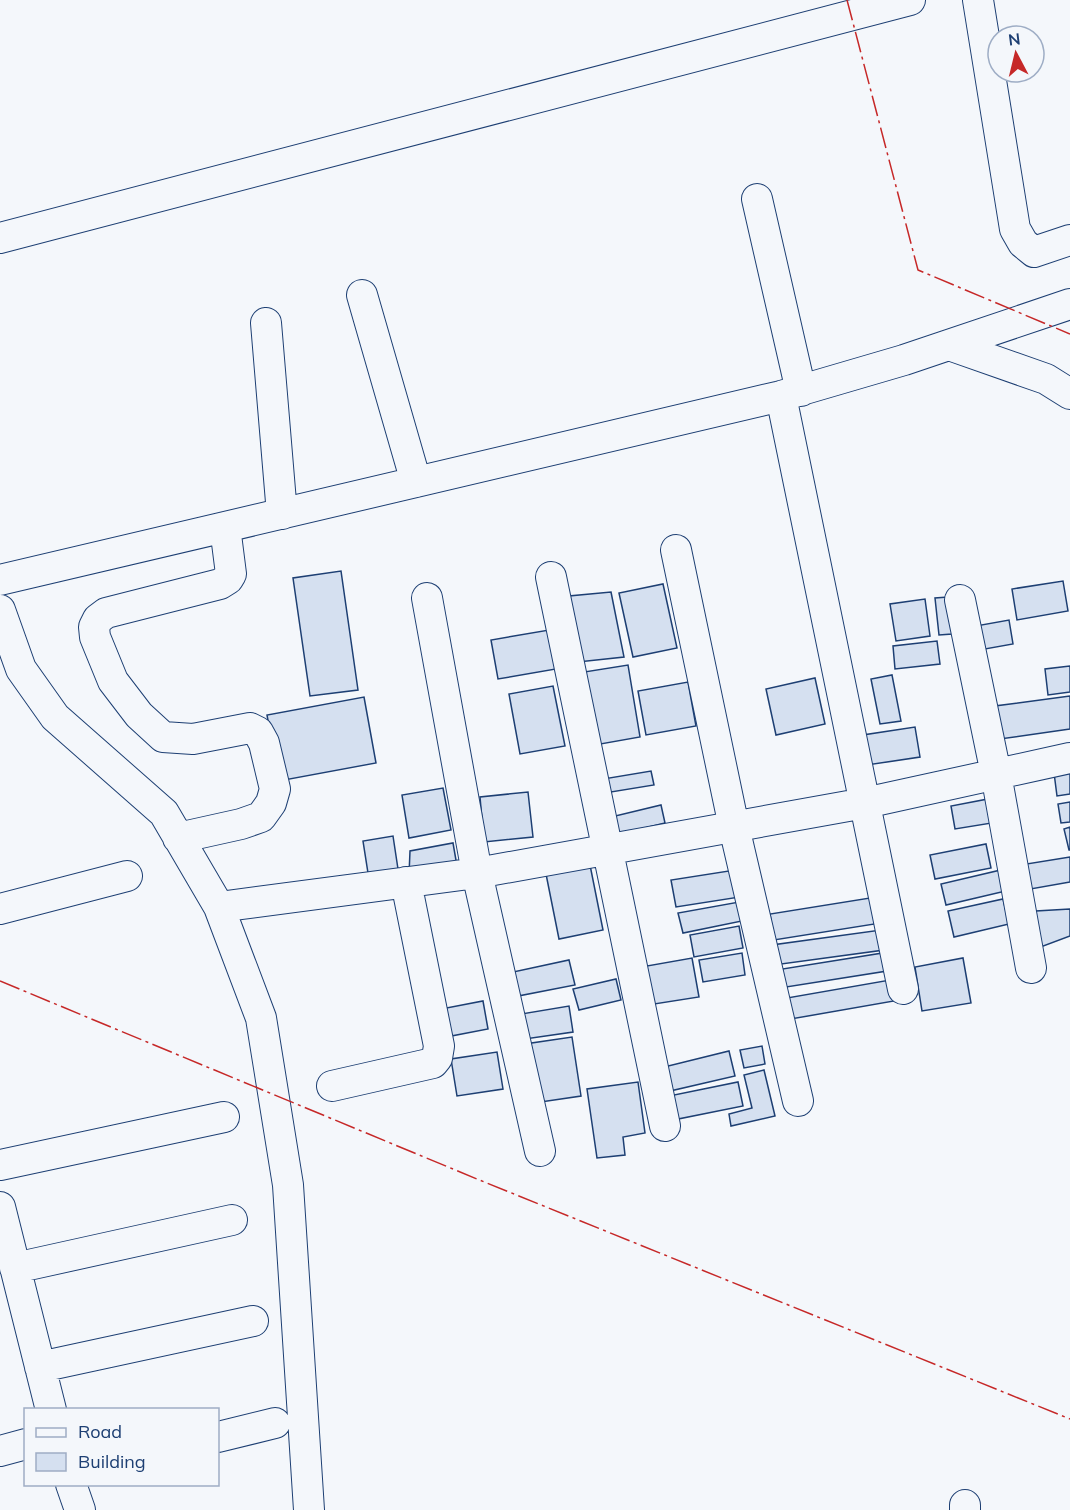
<svg xmlns="http://www.w3.org/2000/svg" width="1070" height="1510" viewBox="0 0 1070 1510" font-family="Mulish,sans-serif">
	<style>
		.building { fill: #d5e0f0; stroke: #1d3f73; stroke-width: 1.5 }
		.lines { fill: none; stroke-linecap: round; stroke-linejoin: round }
		.minor-casing { stroke: #1d3f73; stroke-width: 32 }
		.minor { stroke: #f4f7fb; stroke-width: 30 }
		.power { stroke: #c62828; stroke-width: 1.5; stroke-dasharray: 21 4.5 3 4.5; stroke-linecap: butt }
	</style>
	<rect width="100%" height="100%" fill="#f4f7fb"/>
	<path class="building" d="M341 571 358 690 310 696 293 578Z
		M1063 581 1068 611 1017 620 1012 589Z
		M663 584 677 648 633 657 619 593Z
		M611 592 624 657 578 662 569 596Z
		M948 597 952 634 939 635 935 598Z
		M925 599 930 636 896 641 890 604Z
		M1009 620 1013 644 974 651 970 627Z
		M549 630 556 669 498 679 491 640Z
		M937 641 940 664 895 669 893 646Z
		M628 665 640 737 595 745 584 672Z
		M1070 666V692L1048 695 1045 669Z
		M892 675 901 721 880 724 871 679Z
		M815 678 825 724 776 735 766 689Z
		M688 682 696 726 646 735 638 691Z
		M553 686 565 746 520 754 509 694Z
		M1070 696V729L1000 739 995 706Z
		M364 697 376 763 279 781 267 715Z
		M915 727 920 757 867 765 863 735Z
		M1070 763V794L1057 796 1053 765Z
		M651 771 654 785 605 793 603 779Z
		M443 788 451 830 409 838 402 795Z
		M528 792 533 837 484 842 480 797Z
		M988 799 992 823 955 829 951 806Z
		M1070 802V822L1061 823 1058 804Z
		M661 805 665 823 616 835 611 817Z
		M1070 827V850H1069L1064 829Z
		M393 836 398 869 368 873 363 841Z
		M453 843 457 866 409 875 410 851Z
		M986 844 991 868 935 879 930 855Z
		M1070 857V882L1025 890 1020 865Z
		M589 860 603 930 559 939 545 869Z
		M1005 869 1010 890 946 905 941 884Z
		M735 870 740 897 676 907 671 880Z
		M876 897 881 923 774 940 770 914Z
		M1003 899 1009 924 954 937 948 911Z
		M739 902 742 921 683 933 678 913Z
		M1070 909V936L1038 948 1036 911Z
		M739 926 743 948 694 957 690 935Z
		M881 930 884 950 774 965 772 945Z
		M889 952 887 971 780 988 776 970Z
		M742 953 745 975 703 982 699 960Z
		M692 958 699 997 648 1005 641 967Z
		M963 958 971 1003 922 1011 915 967Z
		M569 960 575 985 518 996 513 972Z
		M616 979 621 1000 579 1010 573 989Z
		M890 980 894 1001 785 1020 781 999Z
		M483 1001 488 1029 446 1037 441 1009Z
		M569 1006 573 1032 525 1039 521 1014Z
		M572 1037 581 1096 534 1103 525 1044Z
		M762 1046 765 1064 744 1068 740 1050Z
		M729 1051 735 1076 670 1091 664 1067Z
		M497 1052 503 1089 457 1096 451 1059Z
		M764 1070 775 1116 731 1126 729 1114 752 1108 744 1075Z
		M638 1082 645 1133 623 1137 625 1155 597 1158 587 1089Z
		M738 1082 743 1106 673 1120 669 1096Z"/>
	<g class="lines">
		<defs>
			<path id="minor" d="M978 0 1015 229 1023 243 1034 252 1070 240
				M757 199 801 391
				M0 238 910 0
				M362 295 416 482
				M266 323 282 514
				M949 345 1046 379 1070 394
				M781 396 903 989
				M676 550 734 827 798 1101
				M551 577 665 1126
				M0 580 781 396 904 360 1070 304
				M427 598 477 873 540 1151
				M960 600 996 774 1031 968
				M0 610 21 669 55 717 164 813 219 907 261 1018 288 1185 309 1510
				M178 838 241 824 261 817 271 803 275 789 264 743 258 732 250 728 193 739 163 737 139 715 113 681 95 637 94 627 98 619 106 613 220 584 228 579 231 574 225 527
				M219 907 477 873 865 803 1070 758
				M0 909 127 876
				M332 1086 433 1063 437 1058 439 1046 406 882
				M0 1165 224 1117
				M0 1207 51 1410
				M15 1268 232 1220
				M40 1367 253 1321
				M218 1437 275 1423
				M0 1451 26 1444
				M71 1484 80 1510
				M965 1505V1510"/>
		</defs>
		<use href="#minor" class="minor-casing"/>
		<use href="#minor" class="minor"/>
		<path class="power" d="M847 0 918 270 1070 334
			M0 981 477 1179 1070 1419"/>
	</g>
	<rect x="24" y="1408" width="195" height="78" fill="#f4f7fb" stroke="#9eadc5" stroke-width="1.5"/>
	<rect x="36" y="1428" width="30" height="9" fill="#f4f7fb" stroke="#9eadc5" stroke-width="1.5"/>
	<text x="78" y="1438" font-size="18" fill="#1d3f73">Road</text>
	<rect x="36" y="1453" width="30" height="18" fill="#d5e0f0" stroke="#9eadc5" stroke-width="1.5"/>
	<text x="78" y="1468" font-size="18" fill="#1d3f73">Building</text>
	<g transform="translate(1016 54) rotate(353)"><circle r="28" fill="#f4f7fb" stroke="#9eadc5" stroke-width="1.5"/>
	<path d="M0-4.5L10 22L0 15L-10 22Z" fill="#c62828"/>
	<text y="-9" font-size="16" font-weight="bold" text-anchor="middle" fill="#1d3f73">N</text>
	</g>
</svg>
